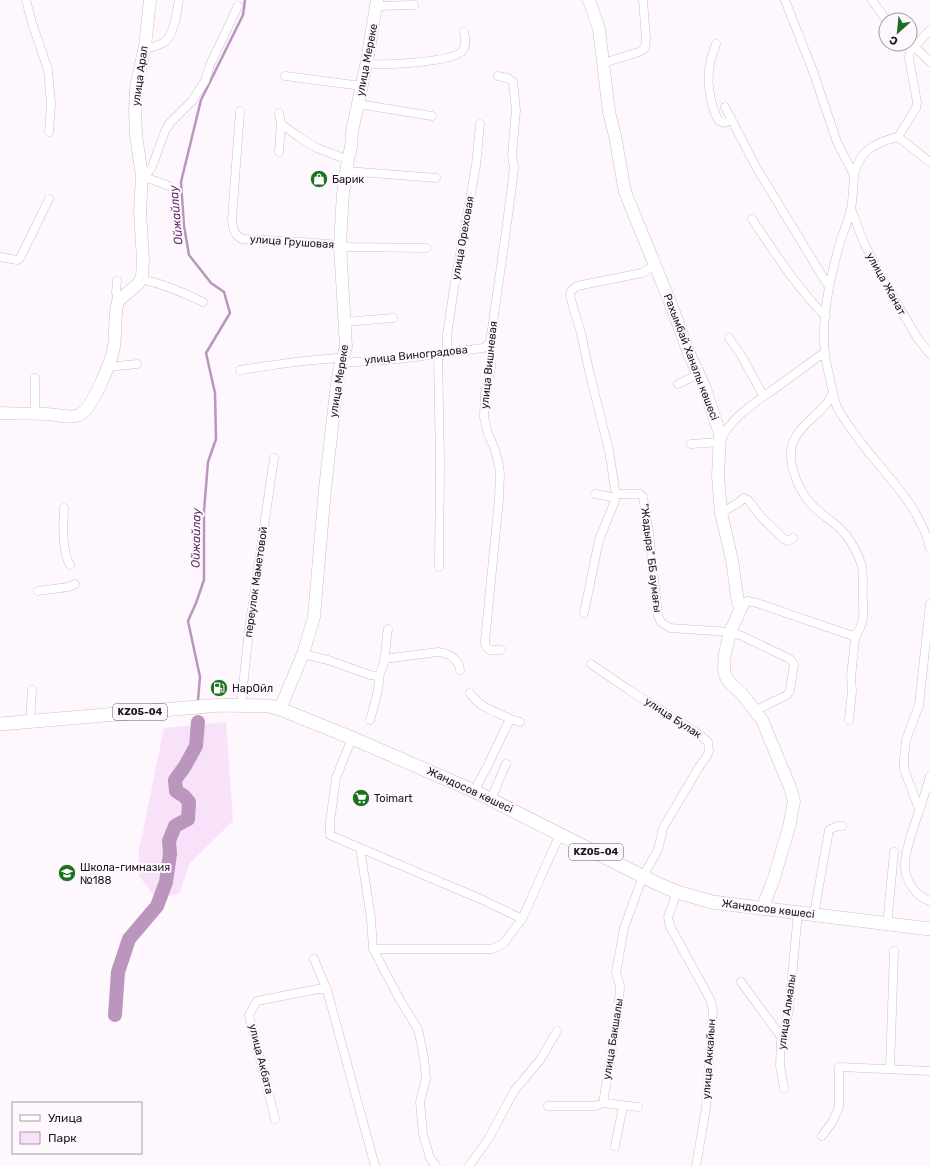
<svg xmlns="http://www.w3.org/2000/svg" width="930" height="1166" viewBox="0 0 930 1166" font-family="Rubik,sans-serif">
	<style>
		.green { fill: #f8e2fa }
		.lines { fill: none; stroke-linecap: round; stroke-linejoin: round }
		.stream { stroke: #ba95be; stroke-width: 2.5 }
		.river { stroke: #ba95be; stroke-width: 14 }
		.street-casing { stroke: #cebdd0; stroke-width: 9 }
		.secondary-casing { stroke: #cebdd0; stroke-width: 13 }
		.primary-casing { stroke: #cebdd0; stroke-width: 14 }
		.street { stroke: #fff; stroke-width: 8 }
		.secondary { stroke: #fff; stroke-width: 12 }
		.primary { stroke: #fff; stroke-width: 13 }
		.labels { text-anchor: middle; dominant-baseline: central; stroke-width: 4; stroke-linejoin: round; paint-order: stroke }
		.shield { fill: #fef7fe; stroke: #605a61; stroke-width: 1 }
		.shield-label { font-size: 10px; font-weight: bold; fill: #1d171e }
		.street-label { font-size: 11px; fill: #1d171e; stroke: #fef7fe }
		.poi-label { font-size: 11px; fill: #1d171e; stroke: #fef7fe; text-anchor: start }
		.water-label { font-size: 12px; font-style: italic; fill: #603166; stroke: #fef7fe }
	</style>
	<rect width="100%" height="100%" fill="#fef7fe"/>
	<path class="green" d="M226 722 233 821 190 863 179 894 168 896 153 894 139 876V850L164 728Z"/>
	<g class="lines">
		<path class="stream" d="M198 700 200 677 188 621 196 603 204 580V511L208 462 216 439 215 393 206 353 230 313 224 292 211 283 189 255 184 226 181 182 201 100 243 15 245 0"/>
		<path class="river" d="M115 1015 118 972 129 939 157 906 166 882 170 854 169 841 175 826 188 819 189 802 184 796 176 791 175 780 185 766 196 746 198 722"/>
		<defs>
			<path id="street" d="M26 0 32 23 48 70 51 104 49 132
				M785 0 814 74 837 142 854 175
				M872 0 886 20
				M376 6 414 5
				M716 44C715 48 712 54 711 59 706 78 709 104 719 121L725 123 731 120
				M909 45 919 51 930 62
				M143 51C150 47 157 46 163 43 174 37 177 12 179 0
				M603 63 639 52 645 48 646 39 643 0
				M367 64C383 65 454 63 463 50 467 44 465 37 464 32
				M285 76 362 86
				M498 76 508 78 513 82 516 110 512 155 514 167 513 177 506 231 490 343 491 368 485 393 484 417 488 434 494 447 498 461 500 473 499 499 485 641 486 647 490 650H501
				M358 104 432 116
				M725 107 756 167 829 287
				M240 111 232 219C233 228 233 234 242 239L289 241 340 245 348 247 426 248
				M279 113 281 124 299 137 317 148 348 160
				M898 137 916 108 917 102 909 58 911 47 919 42 930 30
				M279 152 281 124
				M930 162 898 137C876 142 858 151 854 176 853 187 853 198 851 209 848 223 841 236 838 250 829 282 821 320 825 354 826 364 829 374 831 384 833 391 834 400 837 407 846 424 859 440 870 454 894 483 921 511 930 548
				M347 171 436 178
				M142 176 147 174 152 167 165 131 170 123 192 101 205 81 210 65 238 6
				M142 176 169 186
				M851 209 864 243 881 276 918 339 930 354
				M752 219C775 253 797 288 826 317
				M0 257 17 260 20 258 49 199
				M141 279C163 284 183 292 203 302
				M117 281 116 292 118 301
				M345 322 393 318
				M729 338 741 355 763 395
				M447 352V335L454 288 476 165 480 124
				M438 354 440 463 439 567
				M341 363 399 359 438 354 483 348 490 343
				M108 367 137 364
				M240 370C274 365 308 359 342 358
				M678 384 699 374
				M35 414V378
				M721 440C730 418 756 402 774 389 791 377 808 364 825 352
				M691 444 721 442
				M595 494 611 497 620 494H640L643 497 649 532 658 616 661 622 670 628 730 632 742 636 790 659 794 664 790 690 787 695 756 710
				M64 508C63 523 62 552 70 565
				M721 513 738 503 744 498 748 500 762 518 784 539 788 541 793 538
				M38 591 68 587 75 584
				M742 606 747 601 757 603 853 636C863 631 864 614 863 604 862 592 864 579 862 567 860 558 854 547 849 539 841 526 827 519 816 509 801 495 790 472 791 451 793 430 815 418 827 403 829 400 831 396 833 393
				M584 613 599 540 617 496 615 489 609 451 590 375 581 333 573 307 570 295 571 291 577 286 642 273 655 265
				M303 654 328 660 370 675 378 676C387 664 385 643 388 629
				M384 659 438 652C448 653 458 658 460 670
				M470 693C478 707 497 712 510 719L486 769 474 791
				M241 705 249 630 274 458
				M510 719 520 722
				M370 720 377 695 380 673
				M849 720 852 691 851 677 855 639 857 634
				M30 722 32 690
				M352 738 336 778 330 822V835L360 848 371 918 373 949 400 1000 418 1029 424 1058 426 1079 420 1102 423 1134 430 1158 436 1166
				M930 776C925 795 918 814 912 832 909 843 904 856 905 868 906 882 917 897 930 901
				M491 799 506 764
				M919 809 904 769V759L906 740 919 705 930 604
				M360 848 483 900 522 919 556 843 562 834
				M677 892 668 917 670 926 710 999 713 1011 706 1108 696 1166
				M814 914 829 830 837 826H842
				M887 925 894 852
				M373 949H492L503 944 522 919
				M314 959 327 990 375 1166
				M741 982 782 1038
				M890 1069 894 951
				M784 1088 780 1066 781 1042 789 1010 798 912
				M603 1103 638 1107
				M548 1106H595L603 1103 618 1014 620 986 616 973 624 928 643 876 658 850 663 828 699 767 707 756 709 751 708 742 696 732 629 690 591 664
				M275 1119 249 1015 257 1001 318 989 327 990
				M822 1136 833 1121 839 1107V1067L930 1071
				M615 1146 623 1106
				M469 1166 489 1138 514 1091 540 1060 557 1031"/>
			<path id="secondary" d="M589 0 599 29 609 112 615 136 625 192 672 307 690 356 704 386 720 434 718 476 721 513 732 560 738 603 742 606 730 632 725 653 724 668 725 675 729 682 742 694 762 720 790 787 794 801 789 827 774 878 762 909
				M0 413C15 414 30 413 46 414 56 414 69 419 79 415 92 410 112 360 114 346 116 331 114 316 118 301L138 284 142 277 143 260 140 211 142 176 136 135 135 111 136 88 145 46 150 0
				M280 709 303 654 314 617 325 489 337 383 341 363 346 347 340 245 343 193 348 160 351 147 352 132 367 61 377 0"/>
			<path id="primary" d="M0 724 221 705 269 706 280 709 352 738 474 791 658 884 677 892 712 902 930 929"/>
		</defs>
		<use href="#street" class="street-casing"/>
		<use href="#secondary" class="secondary-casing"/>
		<use href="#primary" class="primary-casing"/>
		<use href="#street" class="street"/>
		<use href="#secondary" class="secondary"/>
		<use href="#primary" class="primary"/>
	</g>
	<defs>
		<symbol id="shop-disc" viewBox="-11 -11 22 22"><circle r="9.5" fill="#1b711c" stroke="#fef7fe"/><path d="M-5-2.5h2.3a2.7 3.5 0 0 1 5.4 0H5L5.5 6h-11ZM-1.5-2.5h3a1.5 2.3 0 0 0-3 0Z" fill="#fff"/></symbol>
		<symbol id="fuel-disc" viewBox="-11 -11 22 22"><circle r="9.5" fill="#1b711c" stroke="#fef7fe"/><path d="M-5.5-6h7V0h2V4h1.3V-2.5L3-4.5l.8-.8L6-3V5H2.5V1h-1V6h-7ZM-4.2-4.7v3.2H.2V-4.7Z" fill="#fff"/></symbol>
		<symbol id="supermarket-disc" viewBox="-11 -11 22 22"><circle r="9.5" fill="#1b711c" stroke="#fef7fe"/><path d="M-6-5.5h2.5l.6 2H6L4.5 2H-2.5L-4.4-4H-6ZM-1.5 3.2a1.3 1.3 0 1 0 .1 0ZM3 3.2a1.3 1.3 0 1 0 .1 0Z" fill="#fff"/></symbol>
		<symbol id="school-disc" viewBox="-11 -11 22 22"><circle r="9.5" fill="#1b711c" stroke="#fef7fe"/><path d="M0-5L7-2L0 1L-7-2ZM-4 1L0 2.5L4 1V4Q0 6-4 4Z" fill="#fff"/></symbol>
	</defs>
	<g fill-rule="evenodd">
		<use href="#shop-disc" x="309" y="169" width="20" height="20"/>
		<use href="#fuel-disc" x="209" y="678" width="20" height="20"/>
		<use href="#supermarket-disc" x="351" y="788" width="20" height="20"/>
		<use href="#school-disc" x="57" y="863" width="20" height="20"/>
	</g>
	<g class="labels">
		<g class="shield">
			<rect x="113" y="704" width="54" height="16" rx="3"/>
			<rect x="569" y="844" width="54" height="16" rx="3"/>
		</g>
		<g class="shield-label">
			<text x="140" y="712">KZ05-04</text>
			<text x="596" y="852">KZ05-04</text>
		</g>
		<g class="street-label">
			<text transform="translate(367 60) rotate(-79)">улица Мереке</text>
			<text transform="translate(140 76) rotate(-82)">улица Арал</text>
			<text transform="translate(463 238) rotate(-80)">улица Ореховая</text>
			<text transform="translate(292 242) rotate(4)">улица Грушовая</text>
			<text transform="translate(886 284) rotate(61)">улица Жанат</text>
			<text transform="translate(416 355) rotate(-6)">улица Виноградова</text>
			<text transform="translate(691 357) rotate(69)">Рахымбай Ханалы көшесі</text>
			<text transform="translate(489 365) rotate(-84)">улица Вишневая</text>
			<text transform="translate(339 381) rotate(-81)">улица Мереке</text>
			<text transform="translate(651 558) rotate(83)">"Жадыра" ББ аумағы</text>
			<text transform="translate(256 582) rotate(-82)">переулок Маметовой</text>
			<text transform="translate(673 718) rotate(33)">улица Булак</text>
			<text transform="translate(470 790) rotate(25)">Жандосов көшесі</text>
			<text transform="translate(768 909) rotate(7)">Жандосов көшесі</text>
			<text transform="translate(787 1012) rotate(-82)">улица Алмалы</text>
			<text transform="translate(613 1039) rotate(-81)">улица Бакшалы</text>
			<text transform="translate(261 1059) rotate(76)">улица Акбата</text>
			<text transform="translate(709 1059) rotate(-86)">улица Аккайын</text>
		</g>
		<g class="poi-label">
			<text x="332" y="179">Барик</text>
			<text x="232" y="688">НарОйл</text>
			<text x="374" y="798">Toimart</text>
			<text x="80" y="867">Школа-гимназия<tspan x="80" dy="13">№188</tspan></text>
		</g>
		<g class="water-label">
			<text transform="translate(176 215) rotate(-95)">Ойжайлау</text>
			<text transform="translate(196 538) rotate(-89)">Ойжайлау</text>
		</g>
	</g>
	<rect x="12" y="1102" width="130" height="52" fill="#fef7fe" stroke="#a49da4"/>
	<rect x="20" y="1115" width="20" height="6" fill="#ffffff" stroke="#a49da4"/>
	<text x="48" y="1122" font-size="12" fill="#1d171e">Улица</text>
	<rect x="20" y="1132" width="20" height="12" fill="#f8e2fa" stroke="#a49da4"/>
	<text x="48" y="1142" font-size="12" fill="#1d171e">Парк</text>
	<g transform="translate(898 32) rotate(207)"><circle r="19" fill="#fef7fe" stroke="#a49da4"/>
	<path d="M0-3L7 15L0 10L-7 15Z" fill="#1b711c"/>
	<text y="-6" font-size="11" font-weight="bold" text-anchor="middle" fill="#1d171e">С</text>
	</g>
</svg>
